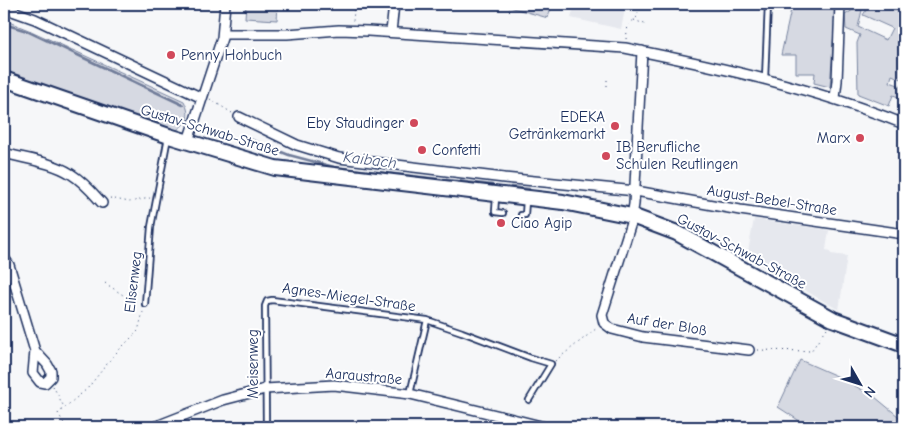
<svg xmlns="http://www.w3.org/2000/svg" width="908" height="431" viewBox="0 0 908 431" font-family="'Comic Neue',sans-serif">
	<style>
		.built { fill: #e6e8ee }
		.green { fill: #d6d9e2; stroke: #7884a0 }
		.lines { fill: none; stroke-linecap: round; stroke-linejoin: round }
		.stream { stroke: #707c99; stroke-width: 2.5 }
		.lane-casing { stroke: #1b2f5e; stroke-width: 8 }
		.street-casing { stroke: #1b2f5e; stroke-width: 12 }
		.secondary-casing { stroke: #1b2f5e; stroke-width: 18 }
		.path { stroke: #1b2f5e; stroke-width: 1; stroke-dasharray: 1 4; stroke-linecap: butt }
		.lane { stroke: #fff; stroke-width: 4.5 }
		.street { stroke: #fff; stroke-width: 9 }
		.secondary { stroke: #fff; stroke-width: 14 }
		.poi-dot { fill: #d1495b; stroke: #fff; stroke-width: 2 }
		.labels { text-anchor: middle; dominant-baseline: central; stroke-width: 4; stroke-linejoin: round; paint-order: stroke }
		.poi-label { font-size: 15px; fill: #1b2f5e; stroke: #fff; text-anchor: start }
		.street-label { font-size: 15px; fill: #1b2f5e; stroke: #fff }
		.water-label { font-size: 16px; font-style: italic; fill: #4d5c81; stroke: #fff }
	</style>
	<rect width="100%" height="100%" fill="#f6f7f9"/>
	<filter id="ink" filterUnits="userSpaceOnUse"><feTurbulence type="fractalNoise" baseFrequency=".02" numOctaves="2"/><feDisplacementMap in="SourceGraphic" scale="10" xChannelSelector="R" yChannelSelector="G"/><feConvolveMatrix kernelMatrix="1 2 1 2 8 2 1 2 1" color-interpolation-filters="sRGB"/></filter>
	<g filter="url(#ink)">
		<path class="built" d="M575 4H626L621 29 571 18Z
			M754 219 829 230 826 250 831 251V254L847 256 839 310 747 257Z"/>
		<path class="green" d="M246 4H278L277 20 245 18Z
			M499 4H552L548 18Z
			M790 4H836L830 87 814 83 815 73H796V55H781L792 5Z
			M870 4H904V39L899 50 904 53V80L892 75 890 82 904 87V99L893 95 889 106 858 94 857 43 860 35 846 29 845 15 853 10H862L858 27 886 40 892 28 863 15Z
			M4 20 31 31 184 101C192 117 187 123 173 133L4 75Z
			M800 360 839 377 875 397 904 421V427H809L778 407Z"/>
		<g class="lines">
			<path class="stream" d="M4 24 27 31 183 105
				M249 139 289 155 334 167 492 185
				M511 187 529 189"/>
			<defs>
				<path id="lane" d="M765 79 768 4
					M496 197 495 212 503 213
					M521 215H525L526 201
					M145 304 151 227 168 137
					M410 394 427 320
					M266 427 265 306 267 301 272 300 427 320 462 332 531 358 551 364 529 400"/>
				<path id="street" d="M4 8 35 19 202 98
					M391 32 394 4
					M223 34H287L339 30 368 31 625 48C720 67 814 88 904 124
					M642 51 634 204 631 223 602 315 604 323 612 329 643 337 749 350
					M835 98 837 81 840 4
					M239 117 297 145 339 158 504 178 636 191 740 210 904 234
					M188 141 222 38 225 4
					M4 153C25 159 52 162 71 174 84 182 93 193 102 203
					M4 258 9 265 35 351 33 373 40 382 45 383 51 377V371L47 364 35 351
					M154 427 223 400 265 389 334 385 410 394 545 427"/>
				<path id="secondary" d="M4 79 169 136 275 168 563 202 632 216 677 233 833 319 904 345"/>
			</defs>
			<use href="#lane" class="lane-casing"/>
			<use href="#street" class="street-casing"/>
			<use href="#secondary" class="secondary-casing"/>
			<path class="path" d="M345 4 354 11 353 21
				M634 20 647 25
				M626 39 628 25 637 17 639 4
				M607 86V76
				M210 99 232 113
				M110 198 129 202 150 198
				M105 283 132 301 139 302
				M758 350 811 351 827 328
				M555 361 597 328
				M53 386 64 407
				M66 427 58 413 87 389 115 354 138 331 143 312
				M710 427 717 421 733 427"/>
			<use href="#lane" class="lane"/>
			<use href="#street" class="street"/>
			<use href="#secondary" class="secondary"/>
		</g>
	</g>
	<g class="poi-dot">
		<circle cx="171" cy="55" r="5"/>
		<circle cx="414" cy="123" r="5"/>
		<circle cx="615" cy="126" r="5"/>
		<circle cx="860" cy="138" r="5"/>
		<circle cx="422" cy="150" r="5"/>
		<circle cx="606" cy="156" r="5"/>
		<circle cx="501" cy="223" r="5"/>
	</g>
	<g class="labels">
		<g class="poi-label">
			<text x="181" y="55">Penny Hohbuch</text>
			<text x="605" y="117" text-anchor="end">EDEKA<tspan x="605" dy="17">Getränkemarkt</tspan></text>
			<text x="404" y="123" text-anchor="end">Eby Staudinger</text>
			<text x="850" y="138" text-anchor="end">Marx</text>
			<text x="616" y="147">IB Berufliche<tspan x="616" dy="17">Schulen Reutlingen</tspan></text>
			<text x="432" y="150">Confetti</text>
			<text x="511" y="223">Ciao Agip</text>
		</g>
		<g class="street-label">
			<text transform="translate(210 130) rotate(17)">Gustav-Schwab-Straße</text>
			<text transform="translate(772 200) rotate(9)">August-Bebel-Straße</text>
			<text transform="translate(742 251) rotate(28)">Gustav-Schwab-Straße</text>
			<text transform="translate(133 282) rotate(-83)">Elisenweg</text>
			<text transform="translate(349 297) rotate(8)">Agnes-Miegel-Straße</text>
			<text transform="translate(667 324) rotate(9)">Auf der Bloß</text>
			<text transform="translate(253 364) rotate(-90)">Meisenweg</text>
			<text transform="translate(364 376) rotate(5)">Aaraustraße</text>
		</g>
		<g class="water-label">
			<text transform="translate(370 160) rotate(7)">Kaibach</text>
		</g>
	</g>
	<rect width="908" height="431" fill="none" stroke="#fff" stroke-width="20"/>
	<rect x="10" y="10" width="888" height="411" fill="none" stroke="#1b2f5e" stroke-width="2" filter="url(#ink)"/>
	<g transform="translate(860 384) rotate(129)" stroke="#ffffff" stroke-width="4" paint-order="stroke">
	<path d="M0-4L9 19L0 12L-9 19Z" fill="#1b2f5e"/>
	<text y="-8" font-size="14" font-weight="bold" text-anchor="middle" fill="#1b2f5e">N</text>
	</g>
</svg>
